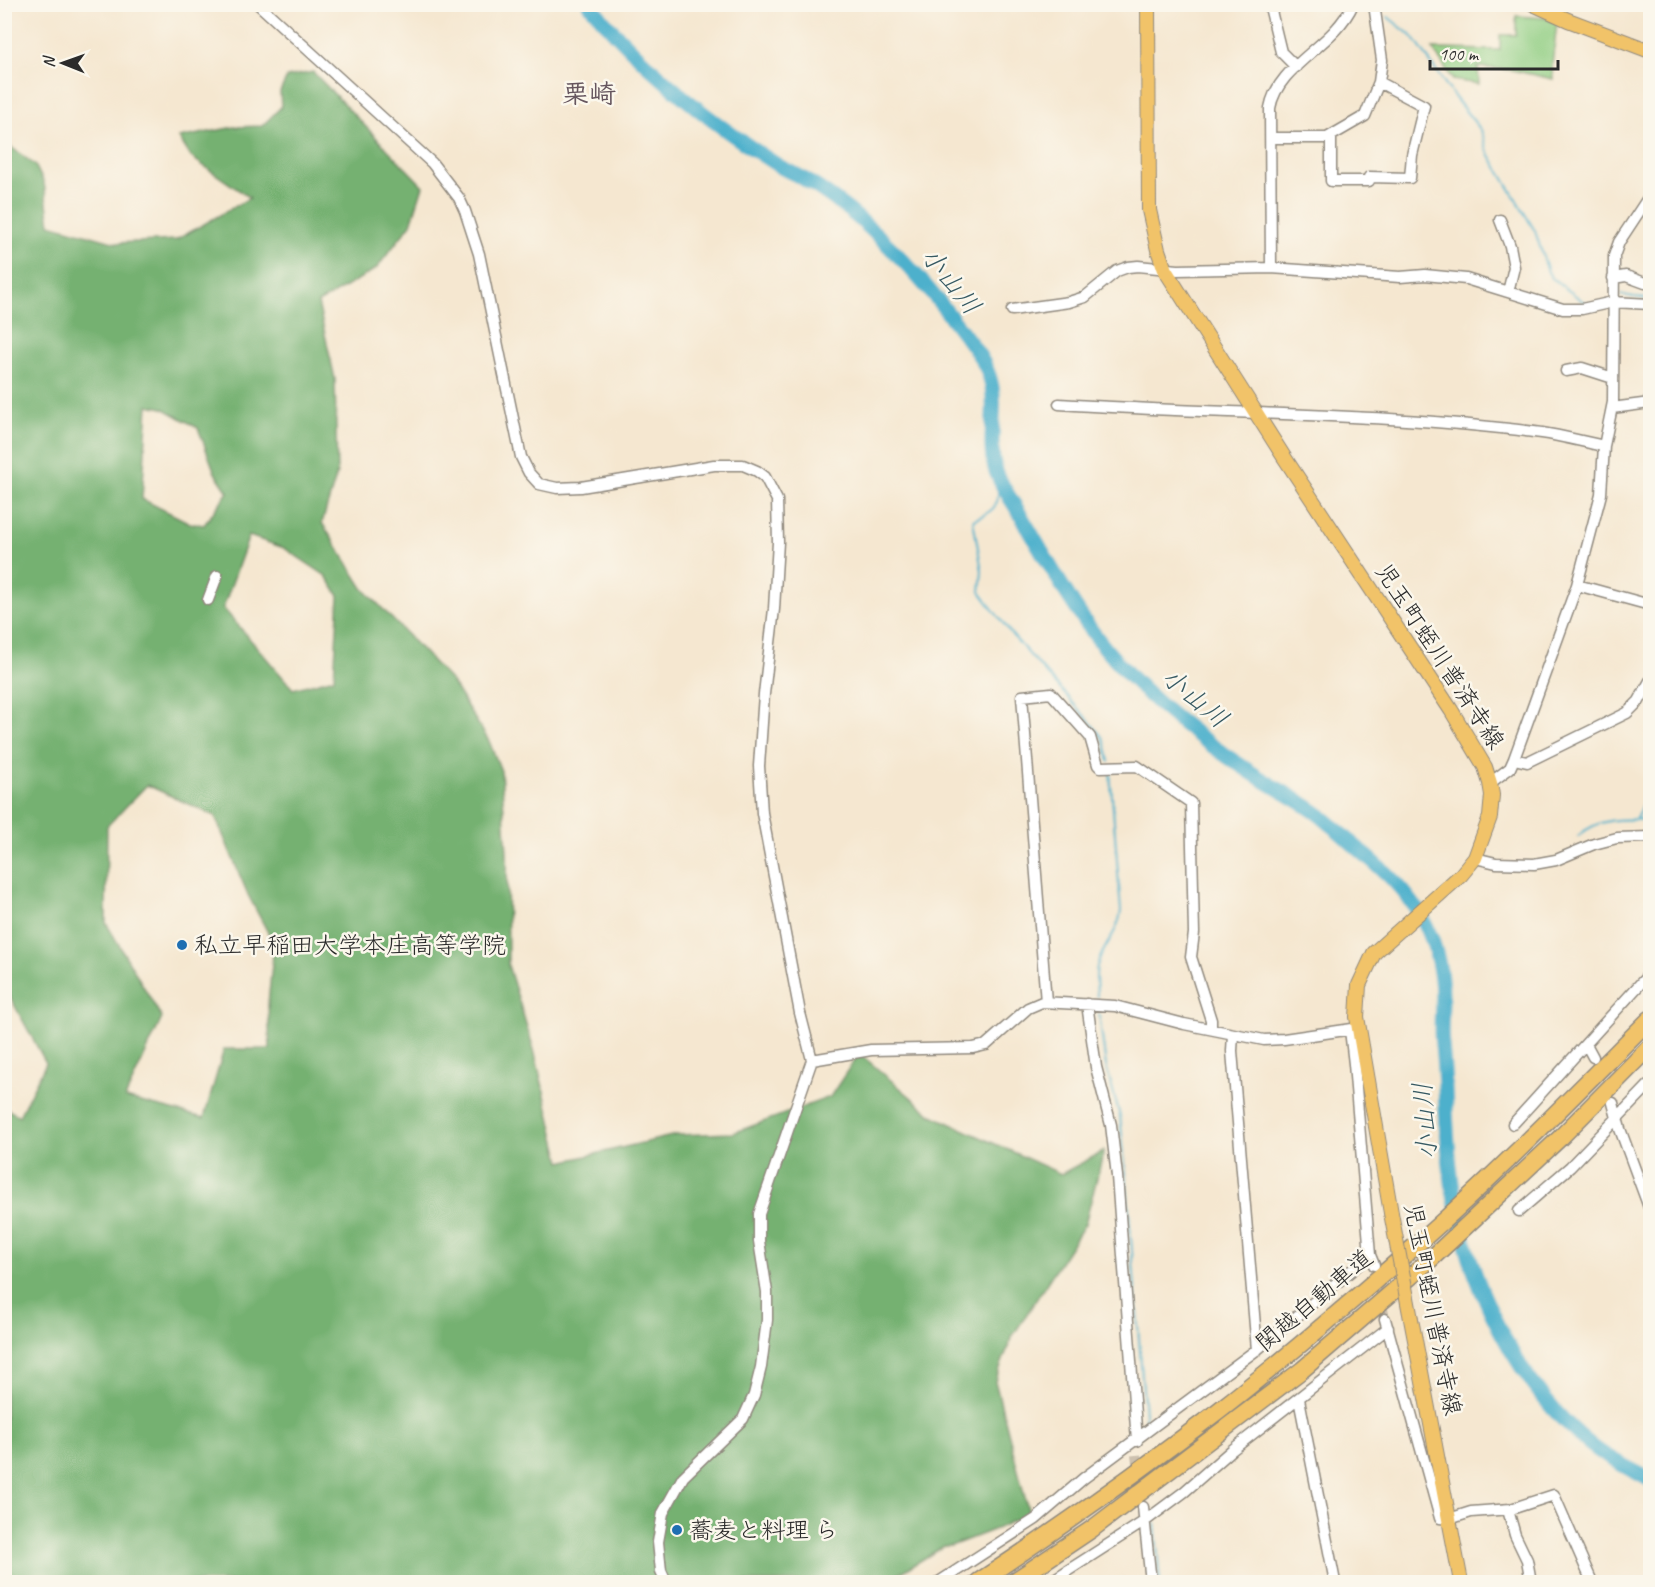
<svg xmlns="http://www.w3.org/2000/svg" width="1655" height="1587" viewBox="0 0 1655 1587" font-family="Caveat,'Klee One',sans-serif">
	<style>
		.green { fill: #91ce83; stroke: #5e7c57; stroke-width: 1.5 }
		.forest { fill: #74b171; stroke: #506e4e; stroke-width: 1.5; fill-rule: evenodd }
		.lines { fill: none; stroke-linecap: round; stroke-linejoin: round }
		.stream { stroke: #4db0cc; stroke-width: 2 }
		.river { stroke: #4db0cc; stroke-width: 15 }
		.minor-tunnel { stroke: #cdc1af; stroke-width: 10; stroke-dasharray: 10 5; stroke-linecap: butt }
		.minor-casing { stroke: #90897e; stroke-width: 13 }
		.major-casing { stroke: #90897e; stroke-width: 16 }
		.highway-casing { stroke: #90897e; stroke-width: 19 }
		.minor { stroke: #fff; stroke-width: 10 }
		.major { stroke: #f1c369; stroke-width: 14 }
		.highway { stroke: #f1c369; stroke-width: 16 }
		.major-bridge-casing { stroke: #90897e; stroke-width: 16; stroke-linecap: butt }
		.major-bridge { stroke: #f1c369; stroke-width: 14 }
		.poi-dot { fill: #1f6fb2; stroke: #fbf7ec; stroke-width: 2 }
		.labels { text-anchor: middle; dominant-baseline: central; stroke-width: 5; stroke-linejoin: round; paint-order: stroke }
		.street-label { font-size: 24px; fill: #2b2b2b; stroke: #fbf7ec }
		.poi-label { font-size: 24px; fill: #2b2b2b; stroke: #fbf7ec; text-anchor: start }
		.water-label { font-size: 26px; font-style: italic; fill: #375a63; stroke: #fbf7ec }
		.quarter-label { font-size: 27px; font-weight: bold; fill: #66565f; stroke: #fbf7ec }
	</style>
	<rect width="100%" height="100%" fill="#fbf7ec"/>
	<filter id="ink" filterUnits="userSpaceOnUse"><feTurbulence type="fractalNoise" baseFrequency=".0167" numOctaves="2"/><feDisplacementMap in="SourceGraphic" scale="12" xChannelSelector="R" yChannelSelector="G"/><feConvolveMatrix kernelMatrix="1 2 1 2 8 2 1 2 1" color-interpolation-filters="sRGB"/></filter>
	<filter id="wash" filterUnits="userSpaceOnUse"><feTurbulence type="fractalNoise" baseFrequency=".008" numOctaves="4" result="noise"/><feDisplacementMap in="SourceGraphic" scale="24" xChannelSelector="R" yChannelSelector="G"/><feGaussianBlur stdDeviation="1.35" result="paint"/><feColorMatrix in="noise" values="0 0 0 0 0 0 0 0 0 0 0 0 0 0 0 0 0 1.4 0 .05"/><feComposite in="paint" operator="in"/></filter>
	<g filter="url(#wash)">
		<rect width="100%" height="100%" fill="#f5e7d0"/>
		<path class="green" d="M1516 16 1546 18 1557 23 1552 65 1553 79 1512 70 1478 67 1479 84 1453 80 1433 49 1500 50V35H1516Z"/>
		<path class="forest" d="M313 72 423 186 411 224 376 269 318 303 335 379 337 474 322 523 363 588 451 681 489 741 501 771 507 852 508 965 534 1050 561 1162 676 1135 733 1133 830 1097 859 1053 932 1115 1061 1174 1104 1151 1085 1224 1012 1337 995 1381 1029 1513 998 1528 951 1546H944L886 1582H5V1108L19 1116 46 1063 4 986V142L35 165 44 183 50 224 116 243 176 240 250 198 191 157 179 138 234 127 262 126 281 107 280 92 287 77ZM148 405 163 408 198 428 215 473 228 492 204 525 190 523 142 499ZM249 536 284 548 326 576 339 596 334 678 293 689 223 608ZM147 785 215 816 248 895 274 944 268 1004 270 1049H224L204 1118 125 1098 162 1018 106 923 107 826Z"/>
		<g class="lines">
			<path class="stream" d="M1382 4 1383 10
				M1388 17 1413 37 1455 98 1481 130 1488 152 1535 231 1548 272 1552 278 1584 302 1588 303
				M1621 295 1648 299
				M996 472C999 500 1003 508 973 520L982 571 980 592 1012 635 1090 722 1103 738 1106 747 1109 762
				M1636 819 1650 787
				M1578 836C1600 817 1623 819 1650 820
				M1097 996C1097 985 1094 973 1098 963 1104 945 1119 931 1121 911L1110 771
				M1099 1014 1106 1066 1120 1116 1126 1175 1146 1427
				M1155 1523 1160 1582"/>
			<path class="river" d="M589 4C628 50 674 92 723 128 741 141 760 154 779 166 787 171 796 174 804 179 864 215 915 269 957 325 969 341 987 362 991 382 998 410 987 441 995 468 1000 486 1014 503 1023 519 1051 567 1080 622 1118 663 1156 706 1204 742 1252 773 1273 787 1297 798 1317 813 1330 823 1342 834 1354 845 1381 868 1408 890 1424 922 1436 944 1442 973 1442 997 1442 1013 1440 1029 1442 1045 1447 1093 1445 1142 1453 1189 1469 1284 1516 1385 1592 1446 1610 1460 1631 1469 1650 1480"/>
		</g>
	</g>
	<g filter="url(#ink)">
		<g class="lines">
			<path class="minor-tunnel" d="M1376 1275 1385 1319
				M1136 1455 1141 1497"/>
			<defs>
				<path id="minor" d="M258 4 432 163 459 198 465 211 479 254 521 457 529 473 539 484 557 488 581 487 714 465H743L757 471 765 477 777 500 778 542 774 609 764 694 759 766 762 813 800 1013 812 1060 759 1214V1241L767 1292V1320L761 1367 754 1395 743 1419 683 1477 663 1513 658 1542 661 1571 666 1582
					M1271 11 1281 52 1296 67
					M1331 136V181H1369V177L1410 178 1412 155 1424 106 1379 82
					M1271 138H1327L1365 116 1379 82 1382 60 1374 4
					M1500 220 1510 246 1514 267 1508 292
					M1271 268 1270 108C1278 64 1334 47 1353 4
					M1613 278 1626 276 1645 283 1650 282
					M1012 310 1069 302 1085 297 1117 271 1128 267 1138 266 1178 270 1271 268 1400 277 1425 275 1466 279 1563 309H1582L1613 302 1650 304
					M1566 371 1582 368 1613 378
					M1059 404C1220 415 1382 412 1542 433 1563 436 1583 442 1604 446
					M1612 408 1650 403
					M1577 585 1650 605
					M208 600 217 576
					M1514 759 1527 762 1627 713 1639 701 1650 681
					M1490 783 1510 768 1514 759 1577 585 1601 494 1604 446 1613 402 1614 256 1619 242 1650 195
					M1475 858 1496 863 1534 864 1556 860 1594 844 1617 838 1650 837
					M1046 1002 1022 696 1051 693 1090 737 1098 765 1100 767 1137 766 1191 803 1194 933 1191 957 1211 1020V1029
					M1087 1004 1096 1067 1111 1125 1117 1176 1137 1441
					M1350 1030 1354 1064 1370 1255 1374 1265
					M1233 1034 1232 1051 1257 1350
					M1586 1044 1593 1057
					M812 1060 871 1050 973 1048 986 1045 1028 1008 1042 1002 1115 1006 1184 1024 1264 1040 1284 1039 1359 1028
					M1613 1103 1620 1129 1650 1210
					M1513 1124 1650 973
					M1519 1211 1570 1167 1650 1084
					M1385 1319 1440 1518 1449 1519 1471 1512 1511 1509 1554 1495 1592 1582
					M1299 1399 1335 1582
					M1143 1507 1151 1582
					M1508 1510 1515 1535 1527 1560 1531 1582
					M939 1582 1036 1519 1084 1478 1259 1348 1370 1255
					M1050 1582 1145 1521 1184 1492 1232 1450 1388 1328"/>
				<path id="major" d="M1148 4 1149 210 1158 250 1165 270 1284 457 1451 710 1485 767 1490 783 1492 795 1490 817 1475 858 1461 875 1374 953 1359 985 1357 1017 1391 1213
					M1533 4 1568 20 1650 51
					M1411 1319 1461 1582"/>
				<path id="highway" d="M978 1582C1060 1528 1140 1471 1218 1411 1288 1357 1356 1298 1423 1239 1502 1169 1576 1093 1650 1019
					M1013 1582 1092 1529 1302 1370 1431 1259 1560 1138 1650 1047"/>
			</defs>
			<use href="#minor" class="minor-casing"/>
			<use href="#major" class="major-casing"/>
			<use href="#highway" class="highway-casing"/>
			<use href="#minor" class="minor"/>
			<use href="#major" class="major"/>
			<use href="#highway" class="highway"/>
			<defs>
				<path id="major-bridge" d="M1391 1213 1411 1319"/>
			</defs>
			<use href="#major-bridge" class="major-bridge-casing"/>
			<use href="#major-bridge" class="major-bridge"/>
		</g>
	</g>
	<g class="poi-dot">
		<circle cx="182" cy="945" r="6"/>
		<circle cx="677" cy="1530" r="6"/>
	</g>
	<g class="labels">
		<g class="street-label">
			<text transform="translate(1440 656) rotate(57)">児玉町蛭川普済寺線</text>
			<text transform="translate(1314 1300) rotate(-40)">関越自動車道</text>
			<text transform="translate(1433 1309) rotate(79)">児玉町蛭川普済寺線</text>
		</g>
		<g class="poi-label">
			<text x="194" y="945">私立早稲田大学本庄高等学院</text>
			<text x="689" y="1530">蕎麦と料理 ら</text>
		</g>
		<g class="water-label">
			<text transform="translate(951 281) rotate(51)">小山川</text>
			<text transform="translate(1195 698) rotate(40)">小山川</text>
			<text transform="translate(1425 1121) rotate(-94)">小山川</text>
		</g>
		<g class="quarter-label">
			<text x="589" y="94">栗崎</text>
		</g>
	</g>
	<rect width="1655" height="1587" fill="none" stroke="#fbf7ec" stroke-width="24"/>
	<g transform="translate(63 63) rotate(271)" stroke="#fbf7ec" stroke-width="4.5" paint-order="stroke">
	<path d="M0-4.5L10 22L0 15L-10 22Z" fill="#2b2b2b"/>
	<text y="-9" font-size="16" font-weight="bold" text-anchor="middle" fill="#2b2b2b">N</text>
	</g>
	<path d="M1430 60v9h128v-9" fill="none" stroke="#2b2b2b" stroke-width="3"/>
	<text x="1439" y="60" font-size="18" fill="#2b2b2b" stroke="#fbf7ec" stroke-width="4.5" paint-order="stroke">100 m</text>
</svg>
